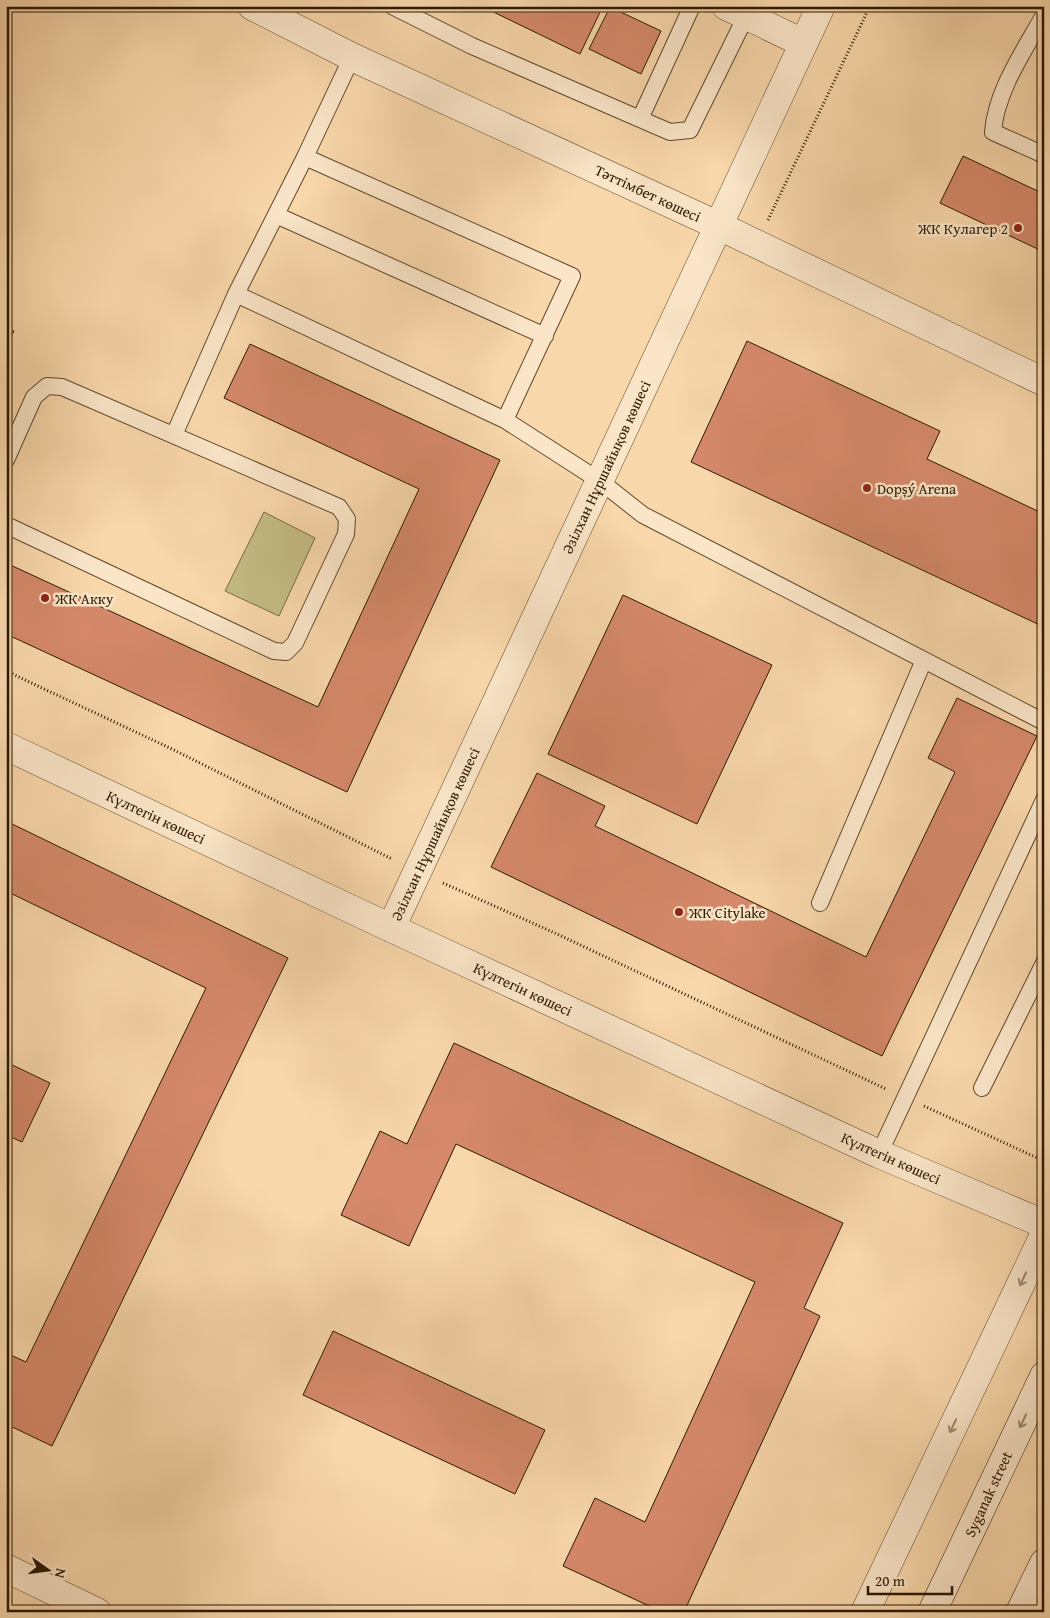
<svg xmlns="http://www.w3.org/2000/svg" width="1050" height="1618" viewBox="0 0 1050 1618" font-family="'Gentium Book Plus',serif">
	<style>
		.green { fill: #c4bc84; stroke: #786a42 }
		.building { fill: #d5896a; stroke: #2b1901 }
		.lines { fill: none; stroke-linecap: round; stroke-linejoin: round }
		.service-casing { stroke: #5e482b; stroke-width: 18 }
		.minor-casing { stroke: #5e482b; stroke-width: 29 }
		.secondary-casing { stroke: #2b1901; stroke-width: 29 }
		.path { stroke: #2b1901; stroke-width: 3; stroke-dasharray: 1 2.5; stroke-linecap: butt }
		.service { stroke: #fae5c8; stroke-width: 16 }
		.minor { stroke: #fae5c8; stroke-width: 28 }
		.secondary { stroke: #fae5c8; stroke-width: 28 }
		.oneway { stroke: #9d896e }
		.poi-dot { fill: #8f2418; stroke: #fae5c8; stroke-width: 2 }
		.labels { text-anchor: middle; dominant-baseline: central; stroke-width: 5; stroke-linejoin: round; paint-order: stroke }
		.street-label { font-size: 15px; fill: #2b1901; stroke: #fae5c8 }
		.poi-label { font-size: 15px; fill: #2b1901; stroke: #fae5c8; text-anchor: start }
	</style>
	<rect width="100%" height="100%" fill="#f8d7aa"/>
	<filter id="stains"><feTurbulence type="fractalNoise" baseFrequency=".004" numOctaves="4"/><feColorMatrix values="0 0 0 0 .2 0 0 0 0 .09 0 0 0 0 .02 0 0 0 .5 -.17"/></filter>
	<radialGradient id="worn" r=".72"><stop offset=".6" stop-color="#630" stop-opacity="0"/><stop offset="1" stop-color="#630" stop-opacity=".3"/></radialGradient>
	<path class="green" d="M264 512 315 538 279 616 225 591Z"/>
	<path class="building" d="M481 6H603L580 54Z
		M610 7 661 31 641 74 589 49Z
		M963 156 1044 194V252L940 203Z
		M6 328 14 331 6 347Z
		M747 341 940 431 927 459 1044 514V627L691 462Z
		M250 344 500 460 347 792 6 634V563L318 707 419 489 224 398Z
		M623 595 772 665 697 824 548 754Z
		M957 698 1037 736 882 1056 491 867 537 773 605 806 595 826 866 957 955 772 928 758Z
		M6 821 288 958 52 1446 6 1424V1353L26 1362 206 988 6 891Z
		M454 1043 843 1223 804 1308 820 1316 684 1612H662L563 1566 595 1498 645 1522 755 1282 456 1144 409 1246 341 1215 380 1131 407 1144Z
		M6 1062 50 1083 22 1142 6 1135Z
		M333 1331 545 1430 515 1494 303 1395Z"/>
	<g class="lines">
		<defs>
			<path id="service" d="M392 6 472 46 640 119 692 6
				M1044 15C1024 51 996 91 993 132L1044 155
				M640 119 670 132 690 130 746 16
				M305 157 572 276 505 420
				M276 215 545 336
				M236 294 505 420 600 481 643 515 1044 722
				M174 435 236 294 305 157 352 57
				M6 460 34 397 47 386 62 387 339 507 347 519 346 534 295 643 286 652 274 651 6 525
				M820 903 924 660
				M982 1088 1044 963
				M879 1154 1044 800"/>
			<path id="minor" d="M252 6 352 57 717 225 1044 382
				M726 6 803 43
				M6 746 391 928 879 1154 1044 1224
				M391 928C536 622 675 313 821 6
				M6 1568 97 1612
				M865 1612 1044 1235"/>
			<path id="secondary" d="M932 1612 1044 1376
				M1020 1612 1044 1563"/>
		</defs>
		<use href="#service" class="service-casing"/>
		<use href="#minor" class="minor-casing"/>
		<use href="#secondary" class="secondary-casing"/>
		<path class="path" d="M768 220 870 6
			M6 671 174 750 392 859
			M443 883 557 934 886 1089
			M924 1106 1044 1161"/>
		<use href="#service" class="service"/>
		<use href="#minor" class="minor"/>
		<use href="#secondary" class="secondary"/>
	</g>
	<defs><path id="oneway-shaft" d="M-6 0H5M1.5-3L5.5 0L1.5 3" fill="none" stroke-width="1.6" stroke-linecap="round" stroke-linejoin="round" transform="scale(1.25)"/></defs>
	<g class="oneway">
		<use href="#oneway-shaft" transform="translate(1023 1279) rotate(115)"/>
		<use href="#oneway-shaft" transform="translate(1023 1421) rotate(115)"/>
		<use href="#oneway-shaft" transform="translate(953 1426) rotate(115)"/>
	</g>
	<g class="poi-dot">
		<circle cx="1018" cy="228" r="5"/>
		<circle cx="867" cy="488" r="5"/>
		<circle cx="45" cy="598" r="5"/>
		<circle cx="679" cy="912" r="5"/>
	</g>
	<g class="labels">
		<g class="street-label">
			<text transform="translate(648 193) rotate(25)">Тәттімбет көшесі</text>
			<text transform="translate(606 467) rotate(-65)">Әзілхан Нұршайықов көшесі</text>
			<text transform="translate(156 817) rotate(25)">Күлтегін көшесі</text>
			<text transform="translate(435 834) rotate(-65)">Әзілхан Нұршайықов көшесі</text>
			<text transform="translate(523 989) rotate(25)">Күлтегін көшесі</text>
			<text transform="translate(891 1158) rotate(24)">Күлтегін көшесі</text>
			<text transform="translate(988 1494) rotate(-65)">Syganak street</text>
		</g>
		<g class="poi-label">
			<text x="1008" y="228" text-anchor="end">ЖК Кулагер 2</text>
			<text x="877" y="488">Dopșý Arena</text>
			<text x="55" y="598">ЖК Акку</text>
			<text x="689" y="912">ЖК Citylake</text>
		</g>
	</g>
	<rect width="1050" height="1618" fill="none" stroke="#f8d7aa" stroke-width="25"/>
	<rect x="8" y="8" width="1035" height="1603" fill="none" stroke="#2b1901" stroke-width="2.5"/>
	<rect x="12" y="12" width="1025" height="1593" fill="none" stroke="#2b1901"/>
	<g transform="translate(48 1570) rotate(104)" stroke="#fae5c8" stroke-width="4" paint-order="stroke">
	<path d="M0-4L9 19L0 12L-9 19Z" fill="#2b1901"/>
	<text y="-8" font-size="14" font-weight="bold" text-anchor="middle" fill="#2b1901">N</text>
	</g>
	<path d="M868 1586v8h84v-8" fill="none" stroke="#2b1901" stroke-width="2.5"/>
	<text x="875" y="1586" font-size="15" fill="#2b1901" stroke="#fae5c8" stroke-width="4" paint-order="stroke">20 m</text>
	<rect width="100%" height="100%" filter="url(#stains)"/>
	<rect width="100%" height="100%" fill="url(#worn)"/>
</svg>
